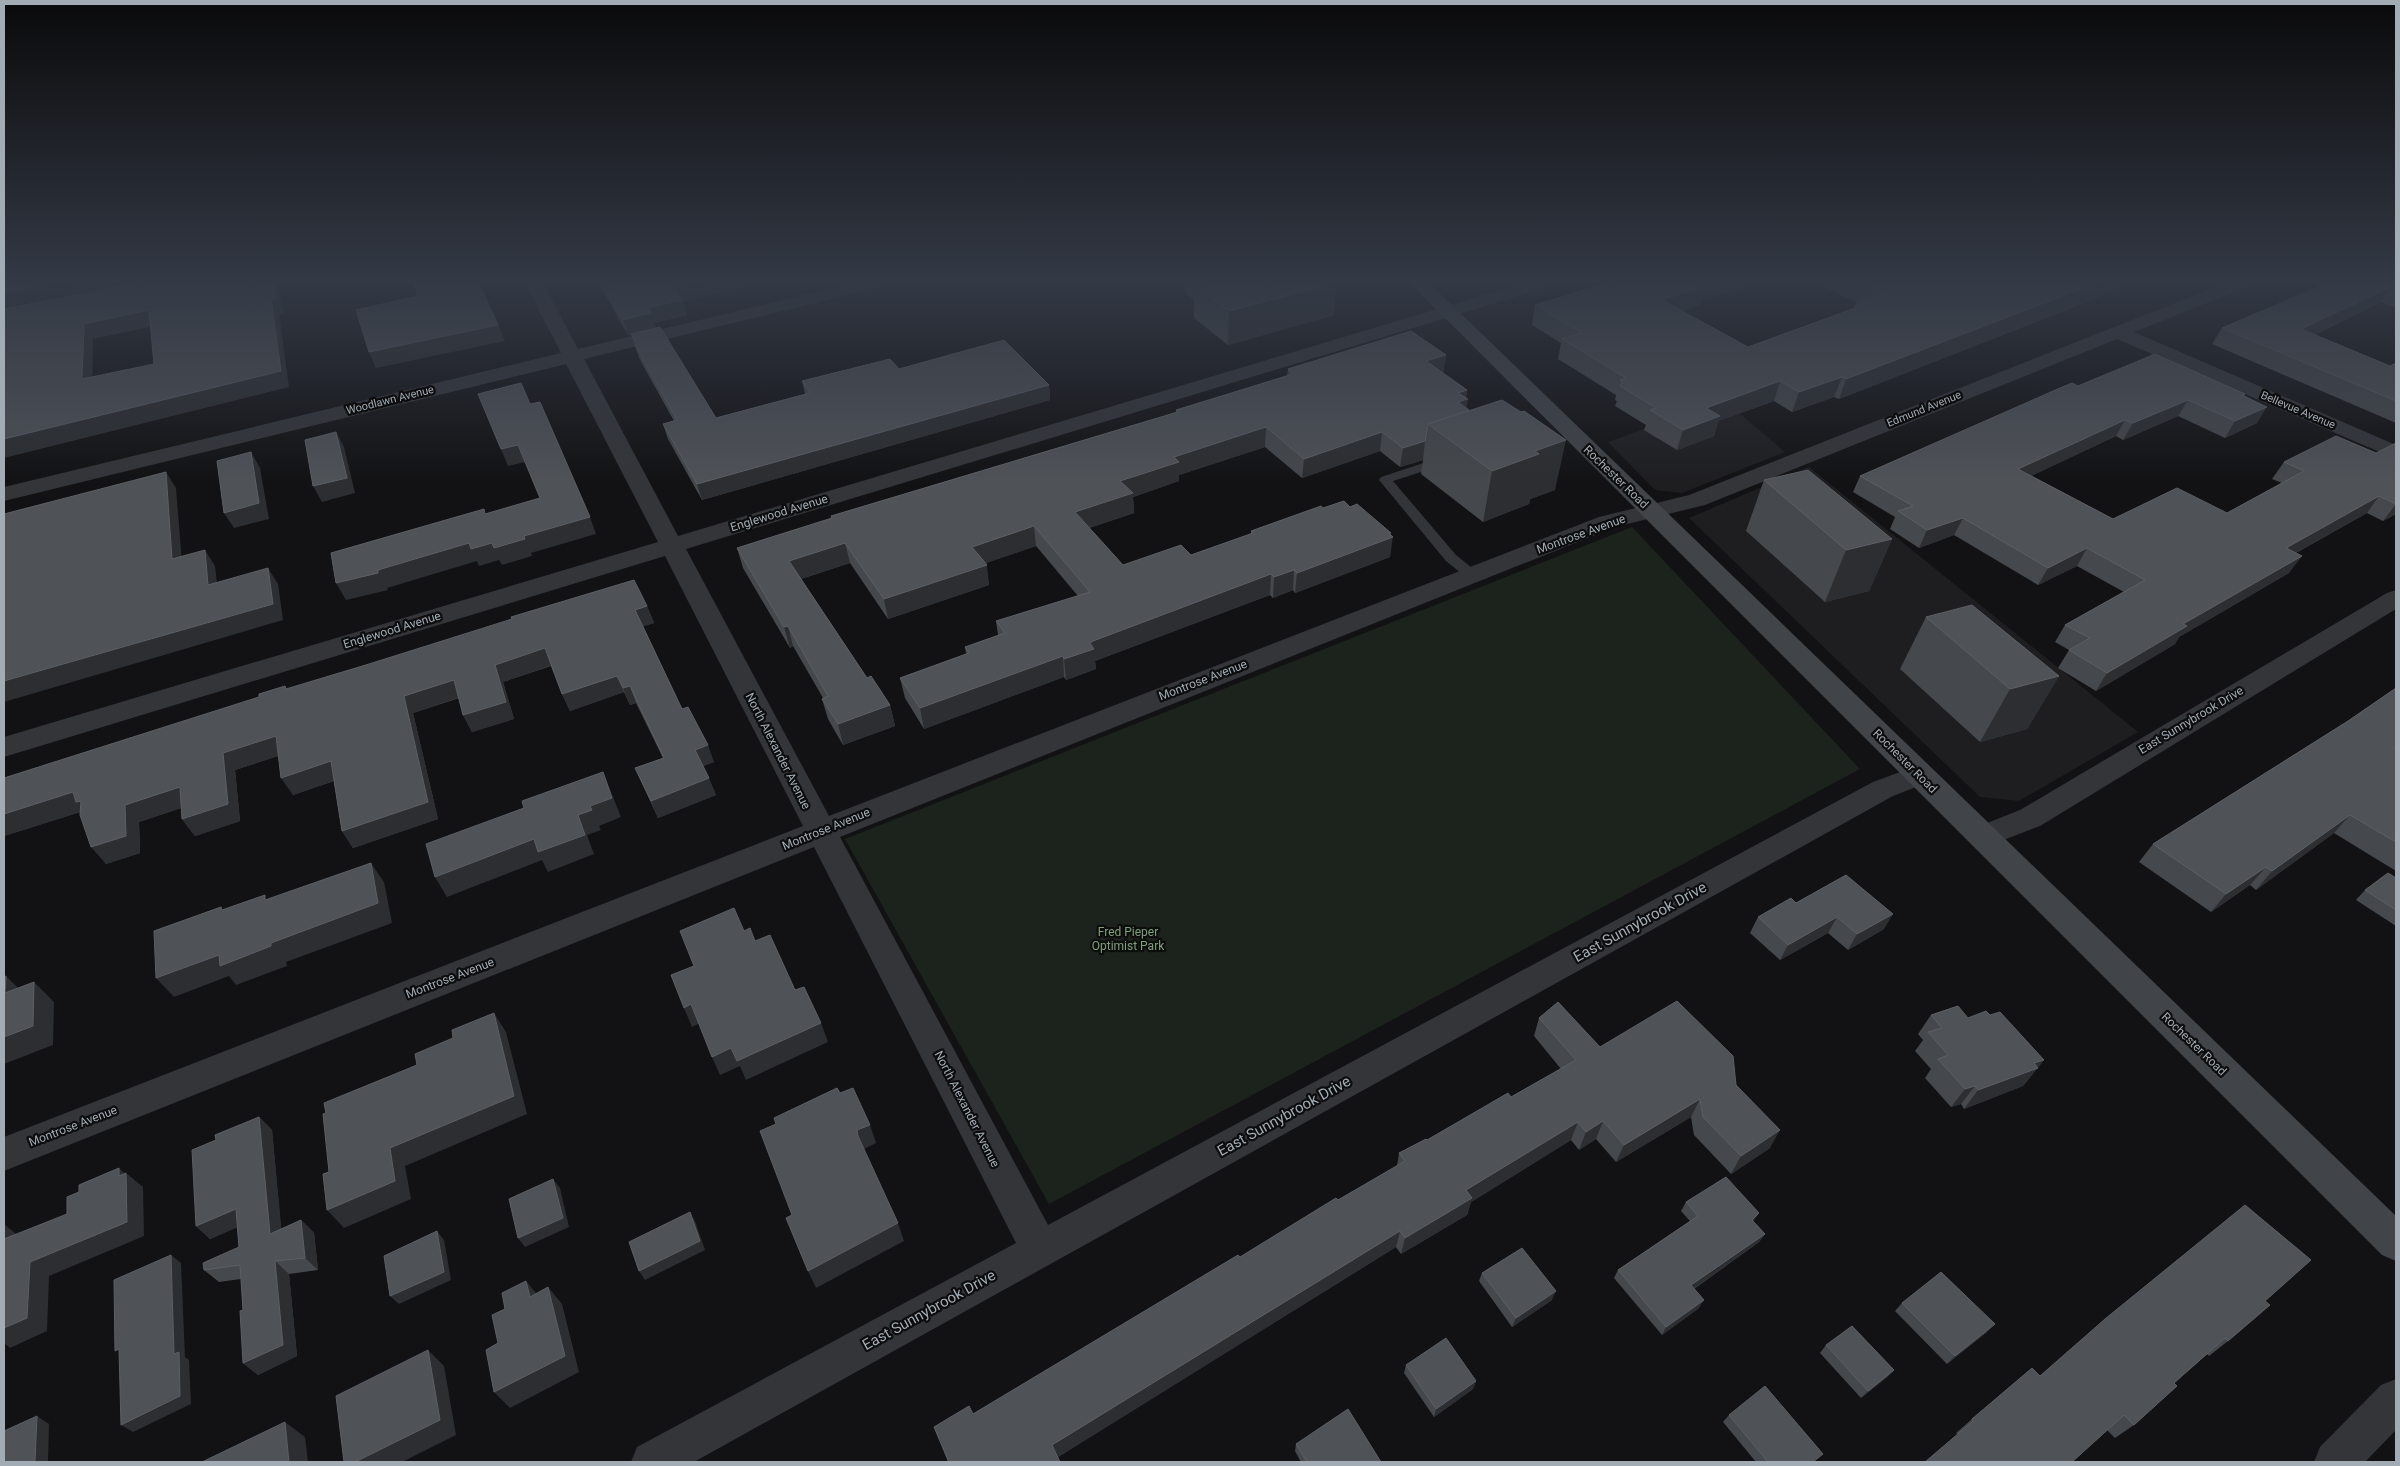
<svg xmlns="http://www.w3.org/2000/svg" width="2400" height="1466" viewBox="0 0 2400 1466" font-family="Roboto,sans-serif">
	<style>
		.built { fill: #1e1e21 }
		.green { fill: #1c231c }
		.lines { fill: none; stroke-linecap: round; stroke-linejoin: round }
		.lane { fill: #333539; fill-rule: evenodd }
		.street { fill: #333539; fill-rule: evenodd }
		.secondary { fill: #414449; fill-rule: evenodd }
		.wall { fill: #45484c }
		.shaded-wall { fill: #2c2e31 }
		.building { fill: #4f5257; stroke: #5c6066; fill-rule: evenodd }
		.labels { text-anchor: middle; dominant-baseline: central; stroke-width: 4.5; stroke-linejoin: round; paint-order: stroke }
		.far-street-label { font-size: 11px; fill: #a2acb5; stroke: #0d0d0e }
		.street-label { font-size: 12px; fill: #a2acb5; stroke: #0d0d0e }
		.park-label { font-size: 12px; fill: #7da178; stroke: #0d0d0e }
		.near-street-label { font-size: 15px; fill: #a2acb5; stroke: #0d0d0e }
	</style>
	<rect width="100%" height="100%" fill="#121214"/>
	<path class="built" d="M1724 400 1785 452 1682 493 1655 490 1608 442Z
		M1809 467 2138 732 2019 801 1980 797 1689 518Z"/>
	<path class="green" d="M1632 527 1860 769 1049 1204 845 839Z"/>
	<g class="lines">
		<path class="lane" d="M1442 457 1448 461 1446 464 1393 481 1456 555 1477 572 1479 575 1477 578H1467L1446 561 1379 480 1381 477Z"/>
		<path class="street" d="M523 279H541L578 349 872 279H901L898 283 584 359 678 536 1538 279H1564L1561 283 686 549 829 816 1599 517 1689 495 2236 279H2260L2257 283 2134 332 2396 445V459L2117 339 1705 505 1615 527 840 837 1048 1225 1873 782 1919 765 1929 768 1933 775 1929 782 1893 796 694 1462H631L637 1447 1016 1243 814 847 4 1171V1137L803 826 665 556 4 757V737L658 542 566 364 4 501V487L561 353Z
			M2396 590V609L2040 826 1983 848 1972 845 1968 837 1972 829 2020 810 2387 593Z
			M2396 1379V1430L2365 1462H2314L2320 1447 2381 1385Z"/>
		<path class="secondary" d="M1406 279H1425L2396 1216V1261L2382 1255Z"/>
	</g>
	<path class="wall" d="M596 279H783L683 302 687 315 654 323 656 328 716 418 805 394 802 381 899 369 1049 385 1050 400 702 500 668 439 663 424 674 421 640 360 631 334 628 335Z
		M1184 279H1330L1336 283 1334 315 1228 345 1194 318V300L1185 293Z
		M1808 279H2146L1839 399 1834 397 1792 412 1774 401 1718 421 1714 436 1677 450 1644 430 1646 425 1615 406 1617 401 1615 400 1616 395 1558 359 1561 343 1532 325 1535 305 1702 301V304L1682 311 1748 347 1854 308 1856 304 1858 303Z
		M2396 279V308L2381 302 2314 335 2390 366 2396 363V423L2212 344 2222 328Z
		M1446 355 1443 373 1467 390 1466 398V408L1555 490 1530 499 1529 504 1483 522 1421 474 1423 460 1400 467 1380 451 1302 478 1265 447 1179 475V481L1133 497 1134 513 1089 528 1123 565 1191 555 1251 534V531L1323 508 1350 507 1391 535 1390 557 1295 593 1293 590 1273 598 1270 595 1095 661 1096 669 1066 680 1064 677 924 729 905 698 900 678 966 654 965 647 998 635 996 621 1078 596 1036 546 985 563 989 585 888 619 850 563 801 579 867 678 890 705 895 726 843 745 828 719 822 699 823 698 793 646 790 648 743 568 737 548 831 519V516L1176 412V410L1287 376 1288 369Z
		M2078 386 2245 394 2244 396 2257 423 2225 438 2178 416 2123 440 2116 436 2031 476 2113 519 2227 513 2282 483 2272 479 2284 462 2376 453 2396 443V514L2383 521 2367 513 2296 553 2289 573 2179 637 2175 644 2096 691 2058 668 2069 650 2055 642 2065 625 2124 592 2077 566 2038 585 1954 535 1919 548 1890 529 1895 517 1853 492 1860 476Z
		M1764 480 1892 539 1869 591 1825 602 1746 531Z
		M647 606 654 623 643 626 682 709 714 762 703 766 716 795 658 818 635 768 663 758 636 703 630 705 624 692 570 711 562 694 551 666 503 682 514 719 472 732 463 715 459 698 413 713 438 819 353 848 342 831 334 781 293 795 278 756 235 770 240 821 195 836 182 819 181 808 139 822 140 853 106 864 80 812 4 836V778L287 689Z
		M1926 617 2059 676 2027 729 1980 742 1900 669Z
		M2396 688V871L2334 833 2256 890 2250 885 2211 912 2139 862 2153 844 2348 721Z
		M2396 878V926L2356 900 2365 890Z
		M1796 903 1884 929 1848 950 1828 933 1780 960 1750 933 1758 917Z
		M1931 1015 1968 1018 1990 1015 2044 1060 2023 1086 1964 1109 1961 1104 1951 1107 1925 1078 1931 1069 1915 1051 1923 1040 1918 1034Z
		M1539 1018 1600 1047 1736 1085 1770 1148 1731 1174 1694 1135 1691 1117 1616 1162 1596 1139 1579 1150 1571 1140 1471 1202 1467 1215 1401 1254 1396 1247 1058 1457 1060 1462H948L934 1427 973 1414 1240 1257 1397 1166 1399 1153 1427 1140 1511 1097 1561 1069 1534 1036Z
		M259 1117 272 1130 281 1229 301 1220 314 1233 318 1270 289 1274 297 1356 258 1375 243 1363V1310L241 1279 219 1282 204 1270 239 1247 237 1227 210 1239 196 1226 216 1140Z
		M1686 1202 1754 1222 1765 1234 1759 1242 1694 1289 1699 1308 1662 1335 1614 1278 1618 1270 1690 1221 1681 1211Z
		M1482 1273 1552 1300 1512 1327 1479 1281Z
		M2265 1301 2228 1341 2209 1356 2207 1354 2174 1383 2134 1425 2115 1438 2107 1430 1957 1434 1956 1433 1972 1419 2040 1376Z
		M1902 1303 1987 1332 1947 1364 1895 1311Z
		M1826 1345 1894 1370 1886 1378 1861 1398 1820 1353Z
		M1406 1365 1476 1381 1473 1389 1434 1417 1404 1373Z
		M1729 1415 1815 1462H1756L1723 1422Z
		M1296 1444 1381 1462H1301L1295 1451Z"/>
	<path class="shaded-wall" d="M83 279H168L4 310V293Z
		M272 279H276L284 313 279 314 289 387 4 458V439L281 371 271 299Z
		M715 279H783L683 302 687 315 654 323 656 329 628 335 623 320 648 308 674 288Z
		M1718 279H1774L1702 301V304L1657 320 1662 300 1703 283Z
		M2107 279H2146L1839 399 1846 379Z
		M1336 283 1334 315 1228 345 1229 311Z
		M2391 287 2381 302 2292 345 2301 329Z
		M149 310 158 325 93 339 92 395 82 379 84 324Z
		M498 325 505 341 376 368 369 352Z
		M1446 355 1443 373 1426 361Z
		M1842 377 1834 397 1792 412 1799 392Z
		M1780 381 1774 401 1718 421 1714 436 1677 450 1683 430 1706 408Z
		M1049 385 1050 400 702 500 697 484Z
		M1467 390 1465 400 1468 399 1465 418 1455 421 1458 393Z
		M2188 400 2178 416 2123 440 2133 423Z
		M2267 407 2257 423 2225 438 2235 421Z
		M2125 420 2116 436 2010 486 2018 469Z
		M1266 427 1265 447 1179 475V481L1133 497 1134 513 1077 532 1075 512 1120 481 1174 457Z
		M336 432 344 447 355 493 322 502 313 486Z
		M1382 432 1380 451 1302 478 1304 459Z
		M1566 440 1555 490 1530 499 1529 504 1483 522 1492 471 1535 451Z
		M1425 441 1423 460 1400 467 1403 448Z
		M518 445 525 462 508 466 501 449Z
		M251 452 260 468 269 519 234 528 224 513Z
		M166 472 176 488 183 575 172 559Z
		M2379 496 2367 513 2274 565 2286 548Z
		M2396 504V514L2383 521Z
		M590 517 596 534 531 553 532 556 502 565 499 560 479 566 477 561 387 588 388 590 346 600 336 583 469 543H492L524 536Z
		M1963 518 1954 535 1919 548 1927 530Z
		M1034 526 1036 546 975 567 972 547Z
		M1391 533V538L1393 537 1390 557 1295 593 1297 573Z
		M1892 539 1869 591 1825 602 1846 550Z
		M845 543 850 563 794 581 789 561Z
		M2087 548 2077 566 2038 585 2048 568Z
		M205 550 215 566 219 601 208 585Z
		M2302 556 2289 573 2179 637 2175 644 2096 691 2107 673 2183 624Z
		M987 565 989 585 888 619 884 599Z
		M268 568 278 584 283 620 4 702V681Z
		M1294 570 1293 590 1273 598 1274 577Z
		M1271 574 1270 595 1095 661 1096 669 1066 680 1064 659 1093 641Z
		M647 606 654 623 642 627 635 610Z
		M788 626 793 646 790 648 784 627Z
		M545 648 552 665 503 682 514 719 472 732 463 715 495 665Z
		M1063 656 1064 677 924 729 920 708Z
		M617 676 624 692 570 711 562 694Z
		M2059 676 2027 729 1980 742 2010 689Z
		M454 680 463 696 413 713 438 819 353 848 342 831 404 696Z
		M630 686 636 703 630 705 623 688Z
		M890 705 895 726 843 745 838 724Z
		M276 736 287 753 235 770 240 821 195 836 182 819 223 753Z
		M708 745 714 762 701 767 695 750Z
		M331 761 342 778 293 795 281 778Z
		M603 772 621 817 599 826 601 830 587 835 594 854 548 872 542 860 447 897 435 877 578 815 590 806Z
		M709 778 716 795 658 818 651 801Z
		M180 787 193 804 139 822 140 853 106 864 91 847 125 805Z
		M73 792 95 818 84 811 4 836V814Z
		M2350 815 2334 833 2256 890 2272 871Z
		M371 863 384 882 392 923 286 962 287 966 236 985 229 976 174 997 156 978 219 955 271 943Z
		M2266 867 2250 885 2211 912 2226 894Z
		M1893 914 1884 929 1848 950 1857 934Z
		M1837 917 1828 933 1780 960 1788 945Z
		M6 976 26 996 5 993Z
		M34 982 54 1002 53 1045 4 1064V1037Z
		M691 1004 700 1023 692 1027 684 1008Z
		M494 1013 506 1032 527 1114 405 1166 411 1199 344 1228 327 1210 390 1148Z
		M821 1023 828 1042 746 1080 740 1066 720 1075 712 1057 731 1048Z
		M2044 1060 2023 1086 1964 1109 1978 1090 2034 1063Z
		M1975 1086 1961 1104 1951 1107 1965 1089Z
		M1700 1099 1691 1117 1616 1162 1624 1145Z
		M259 1117 272 1130 283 1246 270 1234Z
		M1603 1121 1596 1139 1579 1150 1586 1132Z
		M1578 1122 1571 1140 1471 1202 1467 1215 1401 1254 1405 1238 1466 1190Z
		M870 1125 876 1143 864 1149 858 1136 857 1130Z
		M1780 1130 1770 1148 1731 1174 1741 1156Z
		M119 1168 126 1175V1173L143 1187 144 1236 49 1276 47 1331 10 1348 4 1343V1328L30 1262 119 1176Z
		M553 1179 560 1188 569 1227 525 1247 518 1238Z
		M236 1209 250 1222 210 1239 196 1226Z
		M690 1212 695 1221 705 1250 645 1280 639 1271Z
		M1759 1213 1753 1222 1752 1220Z
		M301 1220 314 1233 318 1270 305 1258Z
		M898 1223 904 1241 816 1288 808 1271Z
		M4 1224 16 1234 15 1257 4 1248Z
		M437 1231 444 1240 451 1280 399 1304 390 1296Z
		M1400 1231 1396 1247 1055 1459 1052 1445Z
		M1765 1234 1759 1242 1686 1294 1691 1285Z
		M171 1255 181 1263 185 1357 189 1360 191 1404 133 1432 121 1425 174 1354Z
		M275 1261 289 1274 297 1356 258 1375 243 1363Z
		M526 1281 540 1298 530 1297Z
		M548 1287 562 1304 579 1372 510 1408 494 1392Z
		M1556 1291 1552 1300 1512 1327 1516 1318Z
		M1704 1300 1699 1308 1662 1335 1666 1327Z
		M1995 1324 1987 1332 1947 1364 1955 1356Z
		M428 1350 444 1366 456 1435 402 1462H355Z
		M1894 1370 1886 1378 1861 1398 1868 1391Z
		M1476 1381 1473 1389 1434 1417 1436 1409Z
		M37 1416 49 1424 48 1462H35Z
		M285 1422 305 1437 308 1462H289Z"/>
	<path class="building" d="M4 279H83L4 293Z
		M158 279H272L276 298 271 299 281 371 4 439V309ZM149 310 154 364 82 379 84 324Z
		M412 279H473L475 282 478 281 498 325 369 352 356 310 418 296Z
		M600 279H715L674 288 682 300 648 308 651 313 623 320Z
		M1209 279H1330L1336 283 1229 311 1194 285 1211 280Z
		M1621 279H1718L1703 283 1707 285 1662 300 1748 347 1861 306 1856 304 1884 293 1854 279H2107L1846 379 1842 377 1799 392 1780 381 1706 408 1720 416 1683 430 1650 410 1656 408 1620 386 1623 381 1620 380 1626 378 1562 339 1582 333 1535 305Z
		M2337 279H2396V289L2391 287 2301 329 2390 366 2396 363V401L2222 328Z
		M660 327 716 418 810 393 802 381 890 359 899 369 1004 340 1049 385 697 484 663 424 677 420 635 345 637 344 631 334Z
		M1411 331 1446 355 1426 361 1467 390 1458 393 1468 399 1458 402 1469 410 1428 424 1425 441 1403 448 1382 432 1304 459 1266 427 1174 457 1179 462 1120 481 1133 493 1075 512 1123 565 1181 545 1191 555 1253 533 1251 531 1321 506 1323 508 1344 501 1350 507 1357 504 1391 533H1389L1393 537 1297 573 1294 570 1274 577 1271 574 1093 641 1090 643 1094 649 1064 659 1063 656 920 708 900 678 969 653 965 647 1005 633 996 621 1090 592 1034 526 972 547 987 565 884 599 845 543 789 561 867 678 871 676 890 705 838 724 822 699 828 696 788 626 784 627 737 548 832 518 831 516 1178 412 1176 410 1293 374 1288 369Z
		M2155 354 2245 394 2242 395 2267 407 2235 421 2188 400 2133 423 2125 420 2018 469 2113 519 2177 488 2227 513 2304 471 2284 462 2336 436 2376 453 2396 443V504L2379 496 2286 548 2302 556 2183 624 2187 626 2107 673 2069 650 2090 638 2065 625 2145 580 2087 548 2048 568 1963 518 1927 530 1898 511 1913 506 1860 476 2060 388 2072 383 2078 386Z
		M521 383 530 404 540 402 590 517 524 536 525 539 494 548 492 543 471 549 469 543 378 570V573L336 583 331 553 484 509 485 514 540 498 518 445 501 449 478 394Z
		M1502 400 1521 412 1524 411 1566 440 1535 451 1539 454 1492 471 1428 424Z
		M336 432 347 478 313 486 305 440Z
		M251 452 259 503 224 513 217 461Z
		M1808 470 1892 539 1846 550 1764 480Z
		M166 472 172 559 205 550 208 585 268 568 273 604 4 681V514Z
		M634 580 647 606 635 610 682 709 688 707 708 745 695 750 709 778 651 801 635 768 664 758 630 686 623 688 617 676 562 694 545 648 495 665 506 702 463 715 454 680 404 696 428 802 342 831 331 761 281 778 276 736 223 753 228 804 182 819 180 787 125 805 126 836 91 847 80 815 81 801 76 802 73 792 4 814V778L259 697V694L285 686 286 689 369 664 512 619 511 617Z
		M1972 605 2059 676 2010 689 1926 617Z
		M2396 688V745L2393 748 2396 750V842L2350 815 2272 871 2266 867 2226 894 2153 844 2348 721Z
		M603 772 612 798 590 806 592 810 578 815 585 835 538 852 534 839 435 877 426 844 524 808 522 801Z
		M371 863 378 903 271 943V946L220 966 219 955 156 978 154 931 221 907 222 910 265 895V900Z
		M2388 873 2396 878V910L2365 890Z
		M1846 875 1893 914 1857 934 1837 917 1788 945 1758 917 1791 898 1796 903Z
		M734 908 744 931 750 928 755 941 770 935 795 990 804 987 821 1023 737 1061 731 1048 712 1057 691 1004 684 1008 671 975 694 966 680 931Z
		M6 976 5 993 34 982 33 1026 4 1037V977Z
		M1677 1001 1733 1056 1736 1085 1780 1130 1741 1156 1703 1117 1700 1099 1624 1145 1603 1121 1586 1132 1578 1122 1466 1190 1472 1198 1405 1238 1400 1231 1052 1445 1060 1462H949L934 1427 969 1406 973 1414 1238 1255 1240 1257 1336 1198 1338 1200 1405 1161 1399 1153 1426 1139 1427 1140 1508 1093 1511 1097 1576 1060 1539 1018 1558 1002 1600 1047Z
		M1958 1006 1968 1018 1986 1011 1990 1015 2000 1012 2044 1060 2034 1063 2038 1068 1978 1090 1975 1086 1965 1089 1938 1059 1948 1055 1928 1032 1942 1028 1931 1015Z
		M494 1013 514 1096 390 1148 395 1181 327 1210 323 1174 329 1172 323 1114 326 1113 324 1103 417 1065 415 1054 453 1038 452 1030Z
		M837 1088 840 1093 853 1088 870 1125 857 1130 858 1136 898 1223 808 1271 786 1218 792 1215 760 1131 776 1124 774 1118Z
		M259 1117 270 1234 301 1220 305 1258 275 1261 283 1345 243 1363 240 1311 243 1310 240 1265 204 1270 203 1263 239 1247 236 1209 196 1226 192 1150 216 1140 215 1135Z
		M119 1168V1176L126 1173 127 1222 30 1262 27 1318 4 1328V1239L67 1214V1197L79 1192V1185Z
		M1726 1177 1759 1213 1752 1220 1765 1234 1691 1285 1704 1300 1666 1327 1618 1270 1698 1216 1686 1202Z
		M553 1179 563 1218 518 1238 509 1199Z
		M2245 1205 2311 1260 2265 1301 2270 1305 2228 1341 2225 1338 2174 1383 2177 1386 2134 1425 2124 1415 2072 1462H1925L1973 1421 1972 1419 2032 1368 2040 1376 2105 1319Z
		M690 1212 700 1241 639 1271 629 1242Z
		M437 1231 444 1272 390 1296 384 1256Z
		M1522 1248 1556 1291 1516 1318 1482 1273Z
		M171 1255 174 1354 179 1352 180 1396 121 1425 119 1349 115 1351 114 1280Z
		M1941 1272 1995 1324 1955 1356 1902 1303Z
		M526 1281 530 1297 548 1287 565 1356 494 1392 486 1350 498 1343 492 1315 505 1309 502 1293Z
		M1852 1326 1894 1370 1868 1391 1826 1345Z
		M1446 1338 1476 1381 1436 1409 1406 1365Z
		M428 1350 440 1420 355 1462H344L336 1396Z
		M1765 1386 1823 1454 1813 1462H1768L1729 1415Z
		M1348 1409 1381 1462H1307L1296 1444Z
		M37 1416 35 1462H4V1431Z
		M285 1422 289 1462H202Z"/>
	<linearGradient id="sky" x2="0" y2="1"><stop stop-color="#0a0a0b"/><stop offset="0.58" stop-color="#333945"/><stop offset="1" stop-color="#333945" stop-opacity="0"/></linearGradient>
	<rect width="2400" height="484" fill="url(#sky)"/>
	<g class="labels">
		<g class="far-street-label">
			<text transform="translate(390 400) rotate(-14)">Woodlawn Avenue</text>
			<text transform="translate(1924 409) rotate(-22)">Edmund Avenue</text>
			<text transform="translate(2298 410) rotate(23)">Bellevue Avenue</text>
		</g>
		<g class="street-label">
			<text transform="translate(1616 477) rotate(44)">Rochester Road</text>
			<text transform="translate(779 513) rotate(-17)">Englewood Avenue</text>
			<text transform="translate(1581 534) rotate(-20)">Montrose Avenue</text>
			<text transform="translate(392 630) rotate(-17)">Englewood Avenue</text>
			<text transform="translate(1203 680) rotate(-21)">Montrose Avenue</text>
			<text transform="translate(2191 720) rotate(-31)">East Sunnybrook Drive</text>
			<text transform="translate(778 751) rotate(63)">North Alexander Avenue</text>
			<text transform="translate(1905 761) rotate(45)">Rochester Road</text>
			<text transform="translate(826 829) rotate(-22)">Montrose Avenue</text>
			<text transform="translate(450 978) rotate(-21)">Montrose Avenue</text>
			<text transform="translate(2194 1044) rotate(44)">Rochester Road</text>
			<text transform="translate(967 1109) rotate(63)">North Alexander Avenue</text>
			<text transform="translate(73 1126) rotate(-21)">Montrose Avenue</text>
		</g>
		<g class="park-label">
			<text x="1128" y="932">Fred Pieper<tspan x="1128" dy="14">Optimist Park</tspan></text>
		</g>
		<g class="near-street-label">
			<text transform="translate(1640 922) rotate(-29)">East Sunnybrook Drive</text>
			<text transform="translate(1284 1116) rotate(-29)">East Sunnybrook Drive</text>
			<text transform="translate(929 1310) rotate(-29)">East Sunnybrook Drive</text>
		</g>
	</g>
	<rect width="2400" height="1466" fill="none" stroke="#a2acb5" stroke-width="10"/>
</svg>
